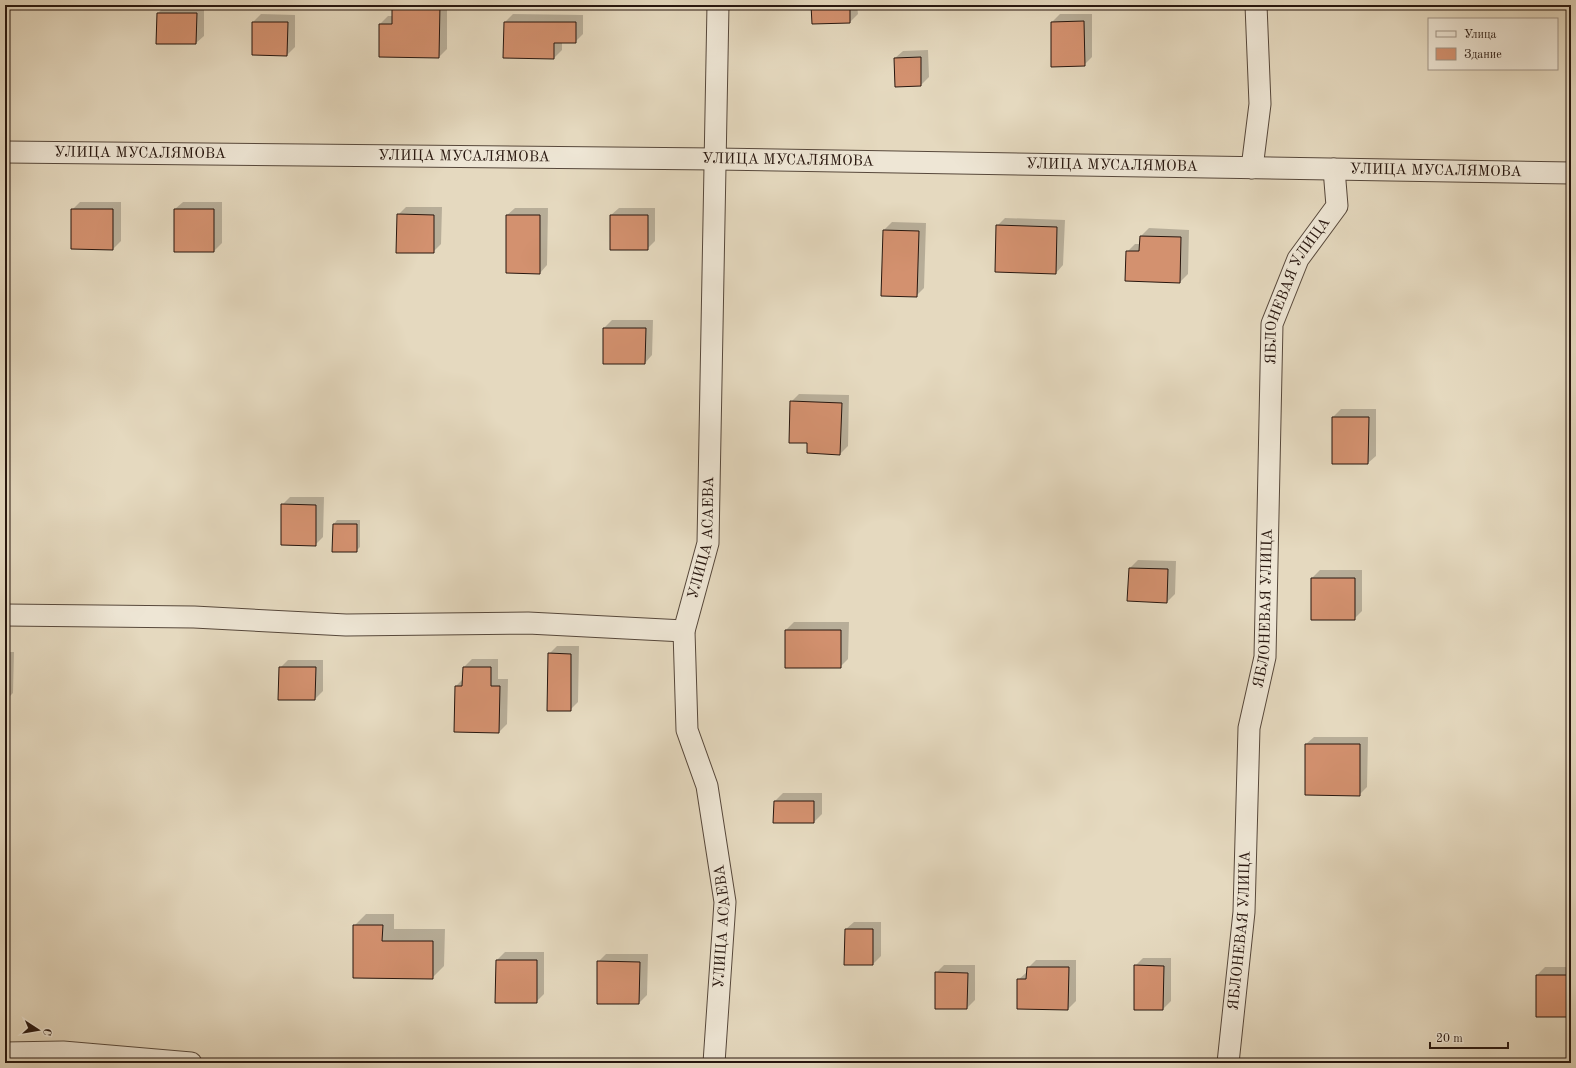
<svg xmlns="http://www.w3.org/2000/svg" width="1576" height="1068" viewBox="0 0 1576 1068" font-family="'Old Standard TT',serif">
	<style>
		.shadow { fill: #0003 }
		.building { fill: #d3916f; stroke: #28170f }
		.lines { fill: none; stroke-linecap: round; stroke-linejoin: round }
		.street-casing { stroke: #57483b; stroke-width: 23 }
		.street { stroke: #eee6d5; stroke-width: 21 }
		.labels { text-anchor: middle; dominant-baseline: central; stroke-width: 3; stroke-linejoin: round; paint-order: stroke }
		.street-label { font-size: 15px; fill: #28170f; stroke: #eee6d5 }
	</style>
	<rect width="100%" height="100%" fill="#e5d9bf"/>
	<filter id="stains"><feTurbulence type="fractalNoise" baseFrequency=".005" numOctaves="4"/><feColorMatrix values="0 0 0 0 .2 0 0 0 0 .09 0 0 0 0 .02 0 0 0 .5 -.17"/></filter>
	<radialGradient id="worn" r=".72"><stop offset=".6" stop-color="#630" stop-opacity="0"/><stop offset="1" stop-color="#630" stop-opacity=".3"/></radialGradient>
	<path class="shadow" d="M166 5H204V36L196 43H157L158 13Z
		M393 5H447V49L439 57 380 24 388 16H393Z
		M812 5H857L858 14 850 22Z
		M261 14 295 15V47L287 55 253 22Z
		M513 14 583 15V34L575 42H562V50L554 58 505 22Z
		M1060 14H1092V57L1084 65 1052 22Z
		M928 50 929 77 921 85 895 58 903 51Z
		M80 202H121V241L113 249 72 210Z
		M183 202H222V243L214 251 175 209Z
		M406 207H442L441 244 433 252 398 215Z
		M515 208H548L547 265 540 273 507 215Z
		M619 208H655V241L647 249 611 215Z
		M1005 218 1065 220 1063 265 1056 273 997 226Z
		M892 222 926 223 924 288 916 296 884 230Z
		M1149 228 1189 230 1188 274 1180 282 1127 252 1135 244H1140L1141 236Z
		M612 320H653L652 355 645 363 604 328Z
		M799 394 849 395 848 446 840 454 808 442 791 402Z
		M1341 409H1376V456L1368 463 1333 417Z
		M290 497H324L323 537 315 545 282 505Z
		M337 520H360V547L356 551H333L334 524Z
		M1138 560 1176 561 1175 594 1167 602 1128 600 1130 568Z
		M1320 570H1362V611L1354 619 1312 578Z
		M794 622H849L848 659 840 667H786V630Z
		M557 646H579L578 702 570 710 549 654Z
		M5 652H14L13 693 5 701Z
		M472 659H498V679H508L507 724 499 732 455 731 456 686 463 679 464 667Z
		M288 660H323V691L315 699 280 668Z
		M1314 737H1368L1367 787 1359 795 1306 744Z
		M783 793H822V814L814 822H774L775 801Z
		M366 914H394V929H445L444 966 432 978 354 926Z
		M854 922H881V956L873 964 846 929Z
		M505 952H544V994L536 1002 497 960Z
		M606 954H648L647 995 639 1003 598 962Z
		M1143 958H1171V1001L1163 1009 1135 966Z
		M1036 960H1076V1001L1068 1009 1018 980 1027 972 1028 968Z
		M944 965H975V1000L967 1008 936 973Z
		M1545 967H1571V1016L1537 975Z"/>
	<path class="building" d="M392 5H440L439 58 379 57V24H392Z
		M811 5H850V23L812 24Z
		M157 13H197L196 44H156Z
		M1084 21 1085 66 1051 67V22Z
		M252 22H288L287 56 252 55Z
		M504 22H576V43H554V59L503 58Z
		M921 57V86L895 87 894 58Z
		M71 209H113V250L71 249Z
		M174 209H214V252H174Z
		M397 214 434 215V253H396Z
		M506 215H540V274L506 273Z
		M610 215H648V250H610Z
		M996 225 1057 227 1056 274 995 272Z
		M883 230 919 231 917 297 881 296Z
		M1140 236 1181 237 1180 283 1125 281 1126 251H1139Z
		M603 328H646L645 364H603Z
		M790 401 842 403 840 455 807 453V443H789Z
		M1332 417H1369L1368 464H1332Z
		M281 504 316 505V546L281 545Z
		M333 524H357V552H332Z
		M1129 568 1168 569 1167 603 1127 601Z
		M1311 578H1355V620H1311Z
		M785 630H841V668H785Z
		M548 653 571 654V711H547Z
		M5 660H6V702H5Z
		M279 667H316L315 700H278Z
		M463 667H491V686H500L499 733 454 732 455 686H462Z
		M1305 744H1360V796L1305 795Z
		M774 801H814V823H773Z
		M353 925H383L382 941H433V979L353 978Z
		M845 929H873V965H844Z
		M496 960H537V1003H495Z
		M597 961 640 962 639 1004H597Z
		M1134 965 1164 966 1163 1010H1134Z
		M1027 967H1069L1068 1010 1017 1009V979H1026Z
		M935 972 968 973 967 1009H935Z
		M1536 975H1571V1017H1536Z"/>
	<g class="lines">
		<defs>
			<g id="street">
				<path id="s1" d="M5 152 715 159 1571 173"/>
				<path d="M1252 168 1260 104 1256 5"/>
				<path d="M5 615 194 617 346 625 528 623 684 631"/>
				<path d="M5 1053 63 1052 191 1063"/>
				<path id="s2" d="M714 1063 725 902 707 786 687 730 684 631 708 543 718 5"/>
				<path id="s3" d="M1228 1063 1244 912 1249 728 1265 657 1272 324 1298 259 1337 206 1334 169"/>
			</g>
		</defs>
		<use href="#street" class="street-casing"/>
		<use href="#street" class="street"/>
	</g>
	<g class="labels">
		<g class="street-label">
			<text stroke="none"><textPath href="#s1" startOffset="135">УЛИЦА МУСАЛЯМОВА</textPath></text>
			<text stroke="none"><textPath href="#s1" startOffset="459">УЛИЦА МУСАЛЯМОВА</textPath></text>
			<text stroke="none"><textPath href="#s1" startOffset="783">УЛИЦА МУСАЛЯМОВА</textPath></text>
			<text stroke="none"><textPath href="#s1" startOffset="1107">УЛИЦА МУСАЛЯМОВА</textPath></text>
			<text stroke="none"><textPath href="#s1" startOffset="1431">УЛИЦА МУСАЛЯМОВА</textPath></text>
			<text stroke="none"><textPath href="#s3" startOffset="781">ЯБЛОНЕВАЯ УЛИЦА</textPath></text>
			<text stroke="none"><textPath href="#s2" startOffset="533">УЛИЦА АСАЕВА</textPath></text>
			<text stroke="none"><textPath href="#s3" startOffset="457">ЯБЛОНЕВАЯ УЛИЦА</textPath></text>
			<text stroke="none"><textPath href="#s2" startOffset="137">УЛИЦА АСАЕВА</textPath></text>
			<text stroke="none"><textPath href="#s3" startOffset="133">ЯБЛОНЕВАЯ УЛИЦА</textPath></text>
		</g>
	</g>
	<rect width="1576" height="1068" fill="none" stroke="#e5d9bf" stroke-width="20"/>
	<rect x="6" y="6" width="1564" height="1056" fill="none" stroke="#28170f" stroke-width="2"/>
	<rect x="10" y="10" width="1556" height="1048" fill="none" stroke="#28170f"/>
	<rect x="1428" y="18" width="130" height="52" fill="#eee6d5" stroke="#9f9386"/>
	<rect x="1436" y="31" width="20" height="6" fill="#eee6d5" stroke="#9f9386"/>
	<text x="1464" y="38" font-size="12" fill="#28170f">Улица</text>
	<rect x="1436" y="48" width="20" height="12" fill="#d3916f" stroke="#9f9386"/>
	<text x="1464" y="58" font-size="12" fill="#28170f">Здание</text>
	<g transform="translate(38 1030) rotate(102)" stroke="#eee6d5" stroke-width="3" paint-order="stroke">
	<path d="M0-3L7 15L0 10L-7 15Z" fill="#28170f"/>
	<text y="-6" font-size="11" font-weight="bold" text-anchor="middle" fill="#28170f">С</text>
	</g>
	<path d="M1430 1042v6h78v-6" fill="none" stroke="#28170f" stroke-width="2"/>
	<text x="1436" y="1042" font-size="12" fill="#28170f" stroke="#eee6d5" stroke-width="3" paint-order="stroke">20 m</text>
	<rect width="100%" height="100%" filter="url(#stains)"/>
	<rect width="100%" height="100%" fill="url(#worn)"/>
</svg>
